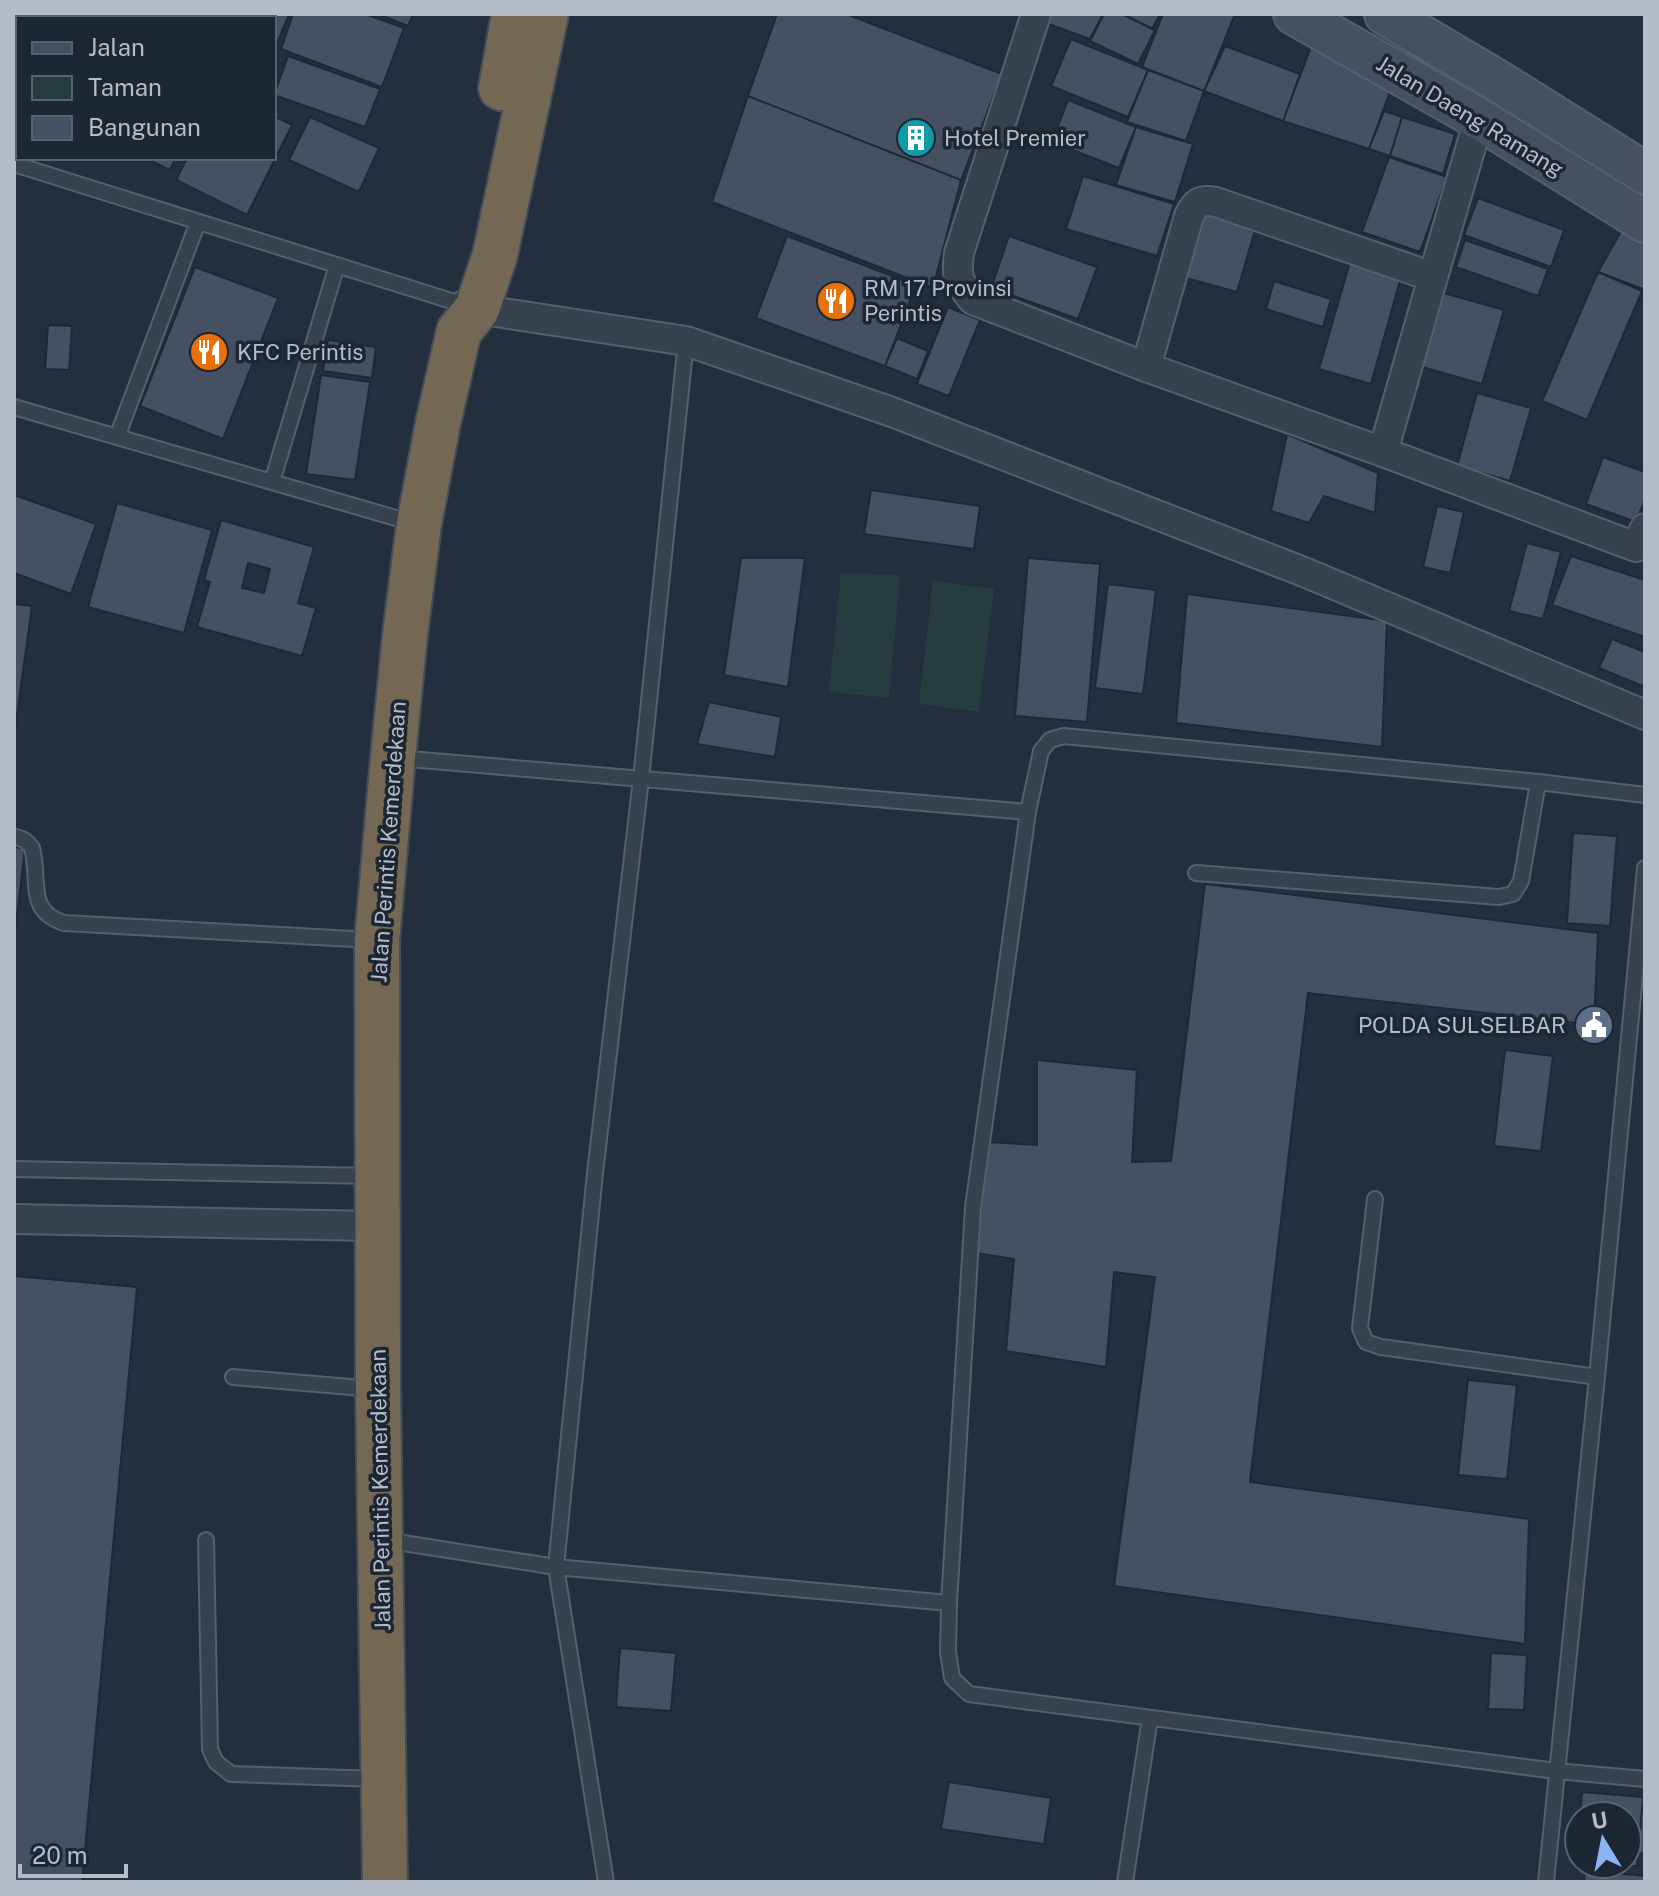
<svg xmlns="http://www.w3.org/2000/svg" width="1659" height="1896" viewBox="0 0 1659 1896" font-family="'Public Sans',sans-serif">
	<style>
		.green { fill: #263c3f }
		.building { fill: #455162; stroke: #1f2835; stroke-width: 2; fill-rule: evenodd }
		.lines { fill: none; stroke-linecap: round; stroke-linejoin: round }
		.lane-casing { stroke: #565f6c; stroke-width: 18 }
		.street-casing { stroke: #565f6c; stroke-width: 32 }
		.secondary-casing { stroke: #565f6c; stroke-width: 44 }
		.highway-casing { stroke: #434c59; stroke-width: 48 }
		.lane { stroke: #38414e; stroke-width: 14 }
		.street { stroke: #38414e; stroke-width: 28 }
		.secondary { stroke: #465061; stroke-width: 40 }
		.highway { stroke: #746855; stroke-width: 44 }
		.labels { text-anchor: middle; dominant-baseline: central; stroke-width: 7; stroke-linejoin: round; paint-order: stroke }
		.street-label { font-size: 22px; fill: #b4bcc9; stroke: #1d2633 }
		.poi-label { font-size: 22px; fill: #b4bcc9; stroke: #1d2633; text-anchor: start }
	</style>
	<rect width="100%" height="100%" fill="#242f3e"/>
	<path class="green" d="M841 573 900 575 889 698 829 692Z
		M933 581 994 589 979 712 919 704Z"/>
	<path class="building" d="M14 14H21L29 18H18V96L14 94Z
		M188 14H289L274 51V18H187Z
		M293 14H365L404 28 382 87 281 49Z
		M378 14H413L408 26Z
		M777 14H846L1002 74 961 180 748 96Z
		M1046 14H1103L1090 39 1043 22Z
		M1104 14H1122L1155 30 1138 64 1090 41Z
		M1123 14H1160L1152 29Z
		M1163 14H1235L1204 91 1142 67Z
		M1071 39 1148 70 1128 117 1051 86Z
		M1312 44 1396 75 1369 149 1283 121Z
		M1225 46 1300 74 1283 121 1204 91Z
		M288 56 380 89 365 127 274 95Z
		M1148 70 1204 91 1186 141 1127 122Z
		M748 96 961 180 933 288 712 202Z
		M1068 100 1136 127 1119 168 1052 142Z
		M1384 111 1402 117 1390 156 1369 149Z
		M274 116 292 125 247 215 176 180 187 158H274Z
		M310 117 379 148 359 192 289 160Z
		M1402 117 1455 134 1443 174 1390 156Z
		M1136 127 1193 144 1175 202 1116 185Z
		M1389 157 1447 177 1420 252 1362 232Z
		M145 158H176L170 170Z
		M1083 176 1174 204 1157 256 1066 229Z
		M1478 198 1564 230 1551 267 1464 235Z
		M1203 205 1258 220 1237 292 1182 277Z
		M1627 221 1645 231V286L1643 289 1598 272Z
		M787 236 916 285 885 366 756 318Z
		M1009 236 1097 267 1078 319 991 288Z
		M1465 240 1548 269 1538 296 1456 267Z
		M1352 255 1403 270 1371 384 1319 369Z
		M195 267 278 298 223 439 140 406Z
		M1598 272 1642 291 1587 420 1542 401Z
		M1274 281 1331 299 1323 327 1266 309Z
		M1444 293 1504 310 1482 384 1422 367Z
		M948 307 980 320 949 396 917 384Z
		M48 325 72 326 69 370 45 369Z
		M897 338 928 351 917 379 885 366Z
		M328 340 376 347 372 378 323 371Z
		M321 375 370 382 355 480 306 474Z
		M1477 393 1531 408 1510 481 1457 466Z
		M1287 434 1378 473 1375 513 1324 496 1309 523 1271 511Z
		M1603 457 1645 472V499L1636 522 1586 504Z
		M871 490 980 506 974 549 864 534Z
		M14 495 96 524 71 594 14 573Z
		M117 503 212 530 184 633 88 607Z
		M1437 506 1464 512 1450 573 1423 567Z
		M221 520 314 547 298 603 316 608 302 656 197 627 210 582 204 580ZM248 563 270 569 264 593 242 588Z
		M1527 543 1561 552 1543 619 1509 611Z
		M1571 556 1645 580V637L1552 605Z
		M741 558H805L788 687 724 675Z
		M1028 558 1100 564 1087 722 1015 716Z
		M1108 584 1156 590 1143 694 1095 688Z
		M1187 594 1387 621 1382 747 1176 723Z
		M14 604 32 606 14 737Z
		M1612 639 1645 652V687L1599 668Z
		M709 702 781 717 775 757 697 744Z
		M1573 833 1617 836 1610 926 1567 923Z
		M14 847 25 848 14 941Z
		M1205 884 1598 933 1594 1025 1308 993 1250 1482 1529 1519 1525 1644 1114 1586 1155 1277 1114 1272 1106 1367 1006 1351 1014 1259 976 1253 987 1142 1037 1145V1060L1137 1070 1132 1162 1171 1161Z
		M1505 1050 1553 1056 1541 1151 1494 1146Z
		M14 1276 137 1287 82 1882H14Z
		M1468 1380 1517 1385 1507 1479 1458 1475Z
		M620 1648 676 1653 671 1711 616 1707Z
		M1491 1653 1527 1655 1524 1710 1488 1709Z
		M949 1782 1051 1798 1044 1844 941 1829Z
		M1582 1792 1643 1797 1637 1866 1610 1864H1627V1816H1580Z
		M1643 1797H1645V1854L1638 1853Z
		M1585 1870 1645 1876V1882H1584Z"/>
	<g class="lines">
		<defs>
			<path id="lane" d="M14 164 461 304
				M14 407 413 523
				M117 437 198 222
				M272 482 337 265
				M398 758 1028 812
				M14 837C23 838 27 841 32 848 41 881 25 910 64 923L371 940
				M1196 873 1499 897 1513 894 1521 881 1538 782
				M14 1169 373 1176
				M1375 1199 1360 1328 1366 1342 1381 1347 1597 1377
				M233 1377 374 1389
				M206 1540 210 1749 216 1762 231 1774 378 1779
				M384 1540 556 1567 949 1603 973 1207 1028 812 1041 751 1050 740 1064 736 1538 782 1645 795
				M949 1603 948 1652 952 1678 969 1694 1556 1771 1645 1779
				M606 1882 556 1567 595 1173 641 779 686 341
				M1125 1882 1150 1718
				M1546 1882 1597 1377 1645 868"/>
			<path id="street" d="M1036 14 959 253C956 276 958 282 973 300L1146 367 1383 452
				M1433 277 1383 452 1636 547 1645 528
				M464 305 477 309 686 341 892 412 1304 572 1645 715
				M1146 367 1189 216C1196 202 1200 199 1216 202L1433 277 1479 119
				M14 1219 377 1226"/>
			<path id="secondary" d="M1294 14 1479 119 1645 222
				M1385 14 1498 81 1645 173"/>
			<path id="highway" d="M501 88 514 14
				M385 1882 378 1390 377 940 393 757 405 635 419 524 438 423 459 331 477 309 495 255 546 14"/>
		</defs>
		<use href="#lane" class="lane-casing"/>
		<use href="#street" class="street-casing"/>
		<use href="#secondary" class="secondary-casing"/>
		<use href="#highway" class="highway-casing"/>
		<use href="#lane" class="lane"/>
		<use href="#street" class="street"/>
		<use href="#secondary" class="secondary"/>
		<use href="#highway" class="highway"/>
	</g>
	<defs>
		<symbol id="building-disc" viewBox="-11 -11 22 22"><circle r="9.5" fill="#0f9aa8" stroke="#1d2633"/><path d="M-4-6H4V6H1V3H-1V6H-4ZM-2.5-4.3h1.7v1.8h-1.7ZM.8-4.3h1.7v1.8H.8ZM-2.5-1h1.7V.8h-1.7ZM.8-1h1.7V.8H.8Z" fill="#fff"/></symbol>
		<symbol id="restaurant-disc" viewBox="-11 -11 22 22"><circle r="9.5" fill="#e8710a" stroke="#1d2633"/><path d="M-5-6h1v4h1v-4h1v4h1v-4h1v5L-1.5 .5V6h-2V.5L-5-1ZM5-6V6H3V1.5H1.5Q1.5-4 5-6Z" fill="#fff"/></symbol>
		<symbol id="civic-disc" viewBox="-11 -11 22 22"><circle r="9.5" fill="#5c6f8a" stroke="#1d2633"/><path d="M-.6-6.5H3V-4.5H.6V-3L4-1V1h2V6H-6V1h2V-1L-.6-3ZM-1.2 2.5V6h2.4V2.5Z" fill="#fff"/></symbol>
	</defs>
	<g fill-rule="evenodd">
		<use href="#building-disc" x="894" y="116" width="44" height="44"/>
		<use href="#restaurant-disc" x="814" y="279" width="44" height="44"/>
		<use href="#restaurant-disc" x="187" y="330" width="44" height="44"/>
		<use href="#civic-disc" x="1572" y="1003" width="44" height="44"/>
	</g>
	<g class="labels">
		<g class="street-label">
			<text transform="translate(1470 116) rotate(31)">Jalan Daeng Ramang</text>
			<text transform="translate(388 842) rotate(-86)">Jalan Perintis Kemerdekaan</text>
			<text transform="translate(380 1490) rotate(-91)">Jalan Perintis Kemerdekaan</text>
		</g>
		<g class="poi-label">
			<text x="944" y="138">Hotel Premier</text>
			<text x="864" y="288">RM 17 Provinsi<tspan x="864" dy="25">Perintis</tspan></text>
			<text x="237" y="352">KFC Perintis</text>
			<text x="1566" y="1025" text-anchor="end">POLDA SULSELBAR</text>
		</g>
	</g>
	<rect width="1659" height="1896" fill="none" stroke="#b4bcc9" stroke-width="32"/>
	<rect x="16" y="16" width="260" height="144" fill="#1d2633" stroke="#59626f" stroke-width="2"/>
	<rect x="32" y="42" width="40" height="12" fill="#465061" stroke="#59626f" stroke-width="2"/>
	<text x="88" y="56" font-size="24" fill="#b4bcc9">Jalan</text>
	<rect x="32" y="76" width="40" height="24" fill="#263c3f" stroke="#59626f" stroke-width="2"/>
	<text x="88" y="96" font-size="24" fill="#b4bcc9">Taman</text>
	<rect x="32" y="116" width="40" height="24" fill="#455162" stroke="#59626f" stroke-width="2"/>
	<text x="88" y="136" font-size="24" fill="#b4bcc9">Bangunan</text>
	<g transform="translate(1603 1840) rotate(350)"><circle r="38" fill="#1d2633" stroke="#59626f" stroke-width="2"/>
	<path d="M0-6L14 30L0 20L-14 30Z" fill="#8ab4f8"/>
	<text y="-12" font-size="22" font-weight="bold" text-anchor="middle" fill="#b4bcc9">U</text>
	</g>
	<path d="M20 1864v12h106v-12" fill="none" stroke="#b4bcc9" stroke-width="4"/>
	<text x="32" y="1864" font-size="24" fill="#b4bcc9" stroke="#1d2633" stroke-width="6" paint-order="stroke">20 m</text>
</svg>
